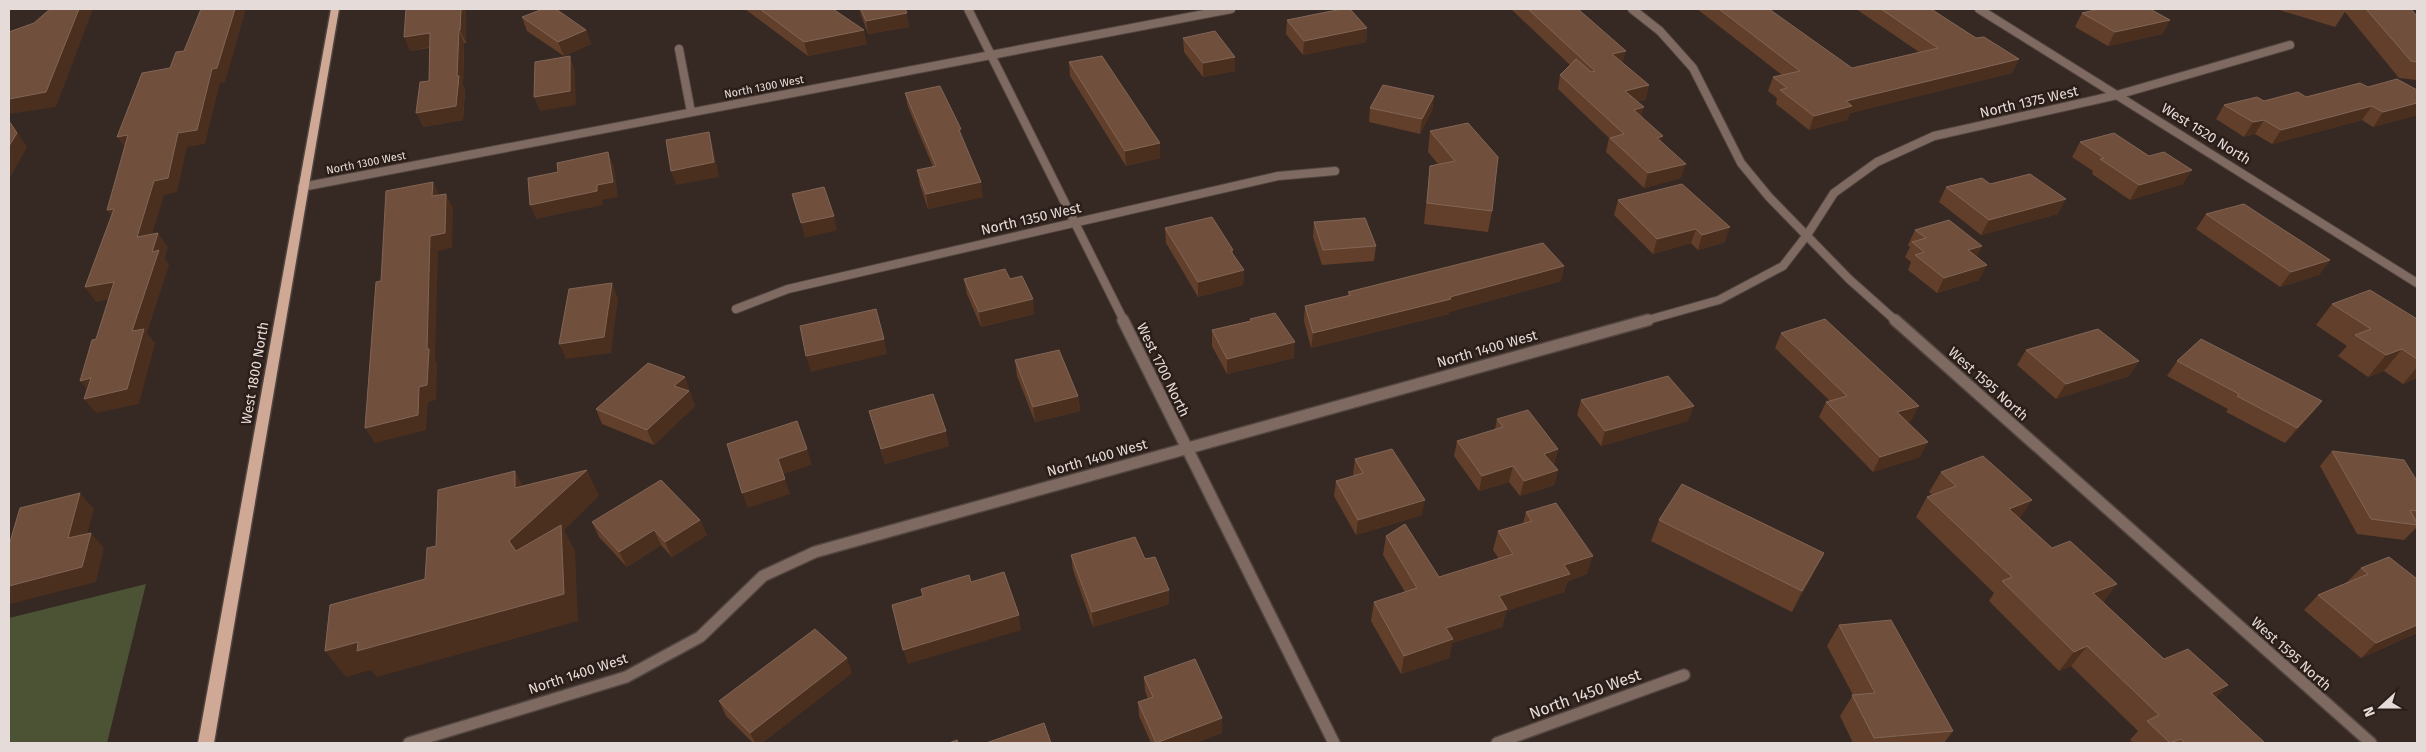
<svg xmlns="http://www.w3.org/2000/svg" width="2426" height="752" viewBox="0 0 2426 752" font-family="'Fira Sans',sans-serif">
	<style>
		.green { fill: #4c5335 }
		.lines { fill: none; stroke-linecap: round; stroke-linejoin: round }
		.minor-far1-casing { stroke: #524540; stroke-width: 10 }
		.minor-casing { stroke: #524540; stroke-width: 14 }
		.primary-casing { stroke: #524540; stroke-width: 3 }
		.minor-far1 { stroke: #7e6a61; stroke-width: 8 }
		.minor { stroke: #7e6a61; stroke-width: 11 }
		.primary { fill: #d0a996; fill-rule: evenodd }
		.wall { fill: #623f2a }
		.shaded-wall { fill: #4a2f1f }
		.building { fill: #70503d; stroke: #826555 }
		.labels { text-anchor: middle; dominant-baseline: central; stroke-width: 5; stroke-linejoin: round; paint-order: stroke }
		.far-street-label { font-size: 11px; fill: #e5dbd8; stroke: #2b1e19 }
		.street-label { font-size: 14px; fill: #e5dbd8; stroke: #2b1e19 }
		.near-street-label { font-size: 16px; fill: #e5dbd8; stroke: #2b1e19 }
	</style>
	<rect width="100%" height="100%" fill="#362823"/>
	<path class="green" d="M146 584 107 743H9V618Z"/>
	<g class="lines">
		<defs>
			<path id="minor-far1" d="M968 9 1124 321
				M1632 9 1660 31 1693 68 1741 163 1769 197 1849 279 1896 321
				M1979 9 2417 283
				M679 49 691 112
				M302 187 1231 9
				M736 309 788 289 1043 230 1278 176 1335 171
				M1644 321 1719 300 1783 266 1807 235 1834 193 1877 162 1934 136 2117 95 2290 45"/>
			<path id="minor" d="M1123 320 1334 743
				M1895 320 2371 743
				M409 743 626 677 700 637 763 576 815 552 1648 320
				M1497 743 1684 675"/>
			<path id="primary" d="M331 9H339L214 743H198Z"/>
		</defs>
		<use href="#minor-far1" class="minor-far1-casing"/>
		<use href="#minor" class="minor-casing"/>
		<use href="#primary" class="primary-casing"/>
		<use href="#minor-far1" class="minor-far1"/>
		<use href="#minor" class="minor"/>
		<use href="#primary" class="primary"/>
	</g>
	<path class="wall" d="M406 9H466V43H464L463 85 465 90 463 120 423 127 429 81V48L410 51Z
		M745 9H833L867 44 808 56Z
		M859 9H905L909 27 868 34Z
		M1511 9H1578L1623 63 1649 85 1645 100 1637 101 1642 117 1662 142 1681 178 1644 188 1606 152 1609 138 1558 89 1560 75 1570 65Z
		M1697 9H1769L1852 68 1919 52 1856 9H1931L1976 38 2019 59 2012 73 1850 113 1847 120 1809 130 1776 104 1777 98 1768 91 1773 77 1782 75Z
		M2276 9H2411L2417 16V80L2399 78 2345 12 2335 27Z
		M2082 13 2170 20 2162 34 2108 46 2075 27Z
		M522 17 586 30 591 44 564 56 527 31Z
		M1287 20 1367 28 1366 42 1303 55 1286 34Z
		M1183 38 1235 71 1203 77 1184 52Z
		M1069 62 1160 143V158L1126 166 1070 76Z
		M2368 87 2417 90V115L2373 127 2362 120 2272 144 2255 134 2244 137 2216 119 2224 105 2306 97Z
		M905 93 962 137 983 197 928 209 920 185 917 170 933 167 908 107Z
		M1434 96 1432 110 1420 134 1369 122 1370 108Z
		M1468 123 1492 211 1488 232 1424 224 1430 166 1438 164 1428 152 1430 131Z
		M2080 142 2183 184 2130 200 2092 174 2093 171 2072 157Z
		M1682 184 1725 242 1698 250 1691 243 1653 254 1614 215 1618 200Z
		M1990 184 2058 214 1981 235 1939 202 1946 187Z
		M2206 214 2330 260 2319 275 2280 287 2196 229Z
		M1314 222 1376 246 1374 261 1322 265 1313 237Z
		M1165 228 1233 250V254L1244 270 1243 285 1198 297 1166 243Z
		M1915 230 1982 246 1976 257 1979 280 1937 293 1908 270 1911 262 1905 257 1910 247 1908 245Z
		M1564 266 1561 281 1449 312V314L1311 348 1304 321 1305 306 1348 296V292Z
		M964 279H1010L1034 314 981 327 967 294Z
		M2332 304 2417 319V378L2403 384 2384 371 2368 377 2338 356 2347 346 2316 325Z
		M1250 319 1294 358 1227 374 1212 346V330L1250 321Z
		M1781 333 1911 421 1907 422 1920 457 1873 472 1819 417 1826 402 1830 401 1775 348Z
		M2026 350 2139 361 2129 376 2056 399 2017 365Z
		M1015 360 1078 396 1080 411 1035 422 1017 376Z
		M2177 361 2322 401 2310 416 2285 443 2226 412 2228 409 2167 376Z
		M690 392V393L695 406 654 445 602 424 596 409Z
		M1581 400 1688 421 1601 446 1577 415Z
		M869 411 949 446 885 464Z
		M1497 419 1558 449 1554 464 1553 465 1558 470 1554 485 1520 496 1509 482 1479 491 1454 456 1457 441 1495 429Z
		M2332 451 2417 481V528H2416L2404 540 2357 534 2320 466Z
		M1355 459 1422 515 1356 535 1334 496 1336 481 1354 476 1353 474Z
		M1941 472 2020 519 2103 602 2164 659 2216 698 2265 743H2133L2130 740 2138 731 2071 666 2059 671 1989 601 1994 593 1916 517 1927 497 1932 495 1929 492Z
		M1526 512 1587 574 1568 581 1564 592 1506 611 1502 627 1452 643 1449 658 1401 674 1371 621 1374 602 1405 592 1383 555 1386 536 1439 577 1499 559 1493 550 1498 531 1523 523Z
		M700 520 707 535 672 557 661 545 627 567 599 537 592 522Z
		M1659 520 1813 574 1792 612 1651 541Z
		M1071 555 1145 559 1169 590V604L1093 627 1073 570Z
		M2361 568 2417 579V633L2361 658 2304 610 2318 595 2346 583Z
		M1839 625 1953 731 1944 743H1853L1840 716 1853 695 1827 646Z
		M852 673 762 743H753L726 716 719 701Z
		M1144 677 1222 718V733L1194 743H1151L1139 716 1138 702 1148 699 1145 691Z"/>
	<path class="shaded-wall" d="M79 9H93L56 107 9 114V99Z
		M235 9H246L225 82 220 83 205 144 187 147 177 192 164 195 147 251 137 237 154 181 178 133 212 69Z
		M461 9H466V43L460 30Z
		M907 13 909 27 868 34 866 21Z
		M2170 20 2162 34 2108 46 2115 32Z
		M1367 28 1366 42 1303 55 1304 41Z
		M459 30 464 43 463 85 465 90 463 120 423 127 416 113 457 76Z
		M586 30 591 44 564 56 558 42Z
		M864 30 867 44 808 56 804 42Z
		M430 33 436 46 410 51 404 37Z
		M1626 51 1622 65 1612 54Z
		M570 56 575 71 576 105 540 111 534 97Z
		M1235 57V71L1203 77V63Z
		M2019 59 2012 73 1850 113 1847 120 1809 130 1814 116 1846 101Z
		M1649 85 1645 100 1622 105 1625 91Z
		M1434 96 1432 110 1420 134 1422 119Z
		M2417 103V115L2373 127 2383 112Z
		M2372 106 2362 120 2272 144 2281 130Z
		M1644 107 1640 122 1634 110Z
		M9 120 27 147 9 180Z
		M2264 120 2255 134 2244 137 2253 122Z
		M709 132 713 147 719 177 676 185 671 171Z
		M128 135 127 150 117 137Z
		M1663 136 1659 151 1657 138Z
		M1160 143V158L1126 166 1125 151Z
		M608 152 614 167 618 197 602 200 603 205 536 219 530 205 597 185Z
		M1686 164 1681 178 1644 188 1648 173Z
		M2192 170 2183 184 2130 200 2139 185Z
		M433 182 440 197 432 196Z
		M981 182 983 197 928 209 926 194Z
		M446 194 453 208 452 248 438 251 435 360 437 364 436 400 428 402 426 430 375 443 365 428 419 387 427 349 430 236Z
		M2066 199 2058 214 1981 235 1989 220Z
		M114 209 117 224 107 210Z
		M834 216 837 230 805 238 801 223Z
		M1730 227 1725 242 1698 250 1702 235Z
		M1696 229 1691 243 1653 254 1657 239Z
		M158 233 168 247 165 258 169 265 147 333 155 343 139 404 96 413 84 399 152 252Z
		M1982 246 1974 261 1968 250Z
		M2330 260 2319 275 2280 287 2291 272Z
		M1987 265 1979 280 1937 293 1944 278Z
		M1564 266 1561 281 1449 312V314L1311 348 1313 333 1450 297Z
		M1244 270 1243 285 1198 297V282Z
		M114 282 125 296 96 302 85 287Z
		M612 283 618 298 611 353 566 359 559 344Z
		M1033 299 1034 314 981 327 979 312Z
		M884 339 887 354 811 372 806 356Z
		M1295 342 1294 358 1227 374V359Z
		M2402 349 2384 371 2368 377 2386 355Z
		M2139 361 2129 376 2056 399 2066 384Z
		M2417 367V378L2403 384Z
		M685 377 695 406 654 445 647 430 674 386Z
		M91 378V395L80 381Z
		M1078 396 1080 411 1035 422 1033 407Z
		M2322 401 2310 416 2285 443 2297 428Z
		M1694 406 1688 421 1601 446 1605 431Z
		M1919 406 1911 421 1890 427 1897 412Z
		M946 431 949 446 885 464 881 449Z
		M1928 442 1920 457 1873 472 1880 457Z
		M807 449 812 465 783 474 778 459Z
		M1558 449 1554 464 1540 469 1544 454Z
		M1513 466 1509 482 1479 491 1482 476Z
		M587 470 599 496 564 530 575 551 578 621 377 677 371 670 346 677 325 651 524 567 509 541Z
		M1558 470 1554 485 1520 496 1524 481Z
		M515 471 529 498 515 488Z
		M785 479 790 494 748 508 742 493Z
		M80 493 94 509 82 553 68 538Z
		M1425 500 1422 515 1356 535 1358 520Z
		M2032 500 2019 520 2009 509Z
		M700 520 707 535 672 557 665 542Z
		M654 530 661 545 627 567 619 552Z
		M91 533 104 548 96 582 10 604 9 603V586Z
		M1824 553 1813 574 1792 612 1802 591Z
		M1593 556 1587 574 1568 581 1564 592 1506 611 1502 627 1452 643 1449 658 1401 674 1404 656 1446 628 1499 596 1564 565Z
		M2117 584 2102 604 2093 593Z
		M1169 590V604L1093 627 1092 612Z
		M1019 615 1021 630 908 664 903 650Z
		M2417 625V633L2361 658 2376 643Z
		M2087 646 2071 666 2059 671 2074 652Z
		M847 658 852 673 762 743H755L750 733Z
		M2228 685 2210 704 2211 693Z
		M1222 718V733L1194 743H1156Z"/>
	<path class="building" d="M50 9H79L46 92 9 99V32L34 23Z
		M201 9H235L217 68 212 69 197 130 178 133 168 178 154 181 137 237 158 233 152 252 159 250 132 331 144 329 127 389 84 399 91 378 80 381 92 340 96 339 114 282 85 287 114 209 107 210 128 135 117 137 142 73 170 68 176 52 184 51Z
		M406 9H461L460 30H459L457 76H459L456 106 416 113 420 82 429 81 430 33 404 37Z
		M543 9H556L586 30 558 42 522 17Z
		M760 9H833L864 30 804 42Z
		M861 9H905L907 13 866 21Z
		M1342 9H1350L1367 28 1304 41 1287 20Z
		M1528 9H1578L1626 51 1612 54 1649 85 1625 91 1644 107 1634 110 1663 136 1657 138 1686 164 1648 173 1610 138 1624 134 1560 75 1576 59 1591 72 1595 71Z
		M1719 9H1769L1852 68 1938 48 1881 9H1931L1976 38 1984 37 2019 59 1846 101 1852 106 1814 116 1780 90 1787 88 1773 77 1800 71Z
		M2099 9H2150L2170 20 2115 32 2082 13Z
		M2366 9H2411L2417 16V62L2411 61Z
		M1215 31 1235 57 1203 63 1183 38Z
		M570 56V91L534 97 535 62Z
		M1102 56 1160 143 1125 151 1069 62Z
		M2397 79 2417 90V103L2383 112 2372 106 2281 130 2264 120 2253 122 2224 105 2257 97 2264 101 2298 92 2306 97 2360 83 2368 87Z
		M1383 85 1434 96 1422 119 1370 108Z
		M940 86 961 129 959 130 981 182 926 194 917 170 936 166 905 93Z
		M9 121 17 133 9 146Z
		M1468 123 1498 157 1492 211 1427 203 1430 166 1455 161 1430 131Z
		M709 132 714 162 671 171 666 140Z
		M2114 133 2149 156 2164 152 2192 170 2139 185 2100 159 2104 158 2080 142Z
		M608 152 613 182 597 185V191L530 205 528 178 558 172 557 163Z
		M2030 174 2066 199 1989 220 1946 187 1982 178 1990 184Z
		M433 182 432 196 446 194 445 233 430 236 427 349H429L427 385 419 387 418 415 365 428 376 282 381 281 386 191Z
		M1682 184 1730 227 1702 235 1696 229 1657 239 1618 200Z
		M824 187 834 216 801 223 792 194Z
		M2244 204 2330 260 2291 272 2206 214Z
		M1212 217 1233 250H1230L1244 270 1198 282 1165 228Z
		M1365 218 1376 246 1323 250 1314 222Z
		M1949 220 1982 246 1968 250 1987 265 1944 278 1915 255 1924 252 1912 242 1926 238 1915 230Z
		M1543 243 1564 266 1450 297 1451 299 1313 333 1305 306 1351 295 1348 292Z
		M1005 269 1010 279 1022 276 1033 299 979 312 964 279Z
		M612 283 604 337 559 344 569 289Z
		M2370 290 2417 319V359L2402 349 2386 355 2355 335 2371 329 2332 304Z
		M876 309 884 339 806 356 800 326Z
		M1275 313 1295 342 1227 359 1212 330 1251 321 1250 319Z
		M1825 319 1919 406 1897 412 1928 442 1880 457 1826 402 1847 396 1781 333Z
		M2098 329 2139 361 2066 384 2026 350Z
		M2201 339 2322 401 2297 428 2237 396 2239 394 2177 361Z
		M1059 350 1078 396 1033 407 1015 360Z
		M648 363 685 377 674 386 689 391 647 430 596 409Z
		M1668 376 1694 406 1605 431 1581 400Z
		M933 394 946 431 881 449 869 411Z
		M1528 410 1558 449 1544 454 1558 470 1524 481 1513 466 1482 476 1457 441 1503 427 1497 419Z
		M797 421 807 449 778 459 785 479 742 493 727 444Z
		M1392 449 1425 500 1358 520 1336 481 1363 473 1355 459Z
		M2332 451 2404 460 2417 481V511L2410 510 2417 523V525L2371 519Z
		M1983 456 2032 500 2009 509 2052 548 2070 541 2117 584 2093 593 2164 659 2188 649 2228 685 2211 693 2265 743H2185L2181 739 2170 743 2147 721 2159 715 2087 646 2074 652 2002 581 2012 577 1927 497 1956 486 1941 472Z
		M587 470 509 541 516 551 561 525 564 594 357 651 358 642 325 651 330 605 425 579 427 548 436 546 438 490 515 471V488Z
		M661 480 700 520 665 542 654 530 619 552 592 522Z
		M1682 484 1824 553 1802 591 1659 520Z
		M80 493 68 538 91 533 82 567 9 586V545L20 508Z
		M1556 503 1593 556 1564 565 1570 574 1499 596 1507 609 1446 628 1453 639 1404 656 1374 602 1417 588 1386 536 1405 524 1439 577 1513 554 1498 531 1532 521 1526 512Z
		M1135 537 1145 559 1155 557 1169 590 1092 612 1071 555Z
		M2389 557 2417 579V625L2376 643 2318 595 2368 574 2361 568Z
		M1004 572 1019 615 903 650 892 605 923 596 921 589 969 575 971 582Z
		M1891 620 1953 731 1874 738 1852 695 1875 693 1839 625Z
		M815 629 847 658 750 733 719 701Z
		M1195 659 1222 718 1156 743 1138 702 1153 697 1144 677Z
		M1044 723 1051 743H986Z
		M957 740 958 743H949Z"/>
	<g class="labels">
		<g class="far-street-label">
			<text transform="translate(764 87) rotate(-11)">North 1300 West</text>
			<text transform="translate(366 163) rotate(-11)">North 1300 West</text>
		</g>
		<g class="street-label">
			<text transform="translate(2029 102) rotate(-13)">North 1375 West</text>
			<text transform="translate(2206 134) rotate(32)">West 1520 North</text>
			<text transform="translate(1031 219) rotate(-13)">North 1350 West</text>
			<text transform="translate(1487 349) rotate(-16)">North 1400 West</text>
			<text transform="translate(1163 370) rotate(64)">West 1700 North</text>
			<text transform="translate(255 373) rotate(-80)">West 1800 North</text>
			<text transform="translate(1988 384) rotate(42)">West 1595 North</text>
			<text transform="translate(1097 458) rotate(-16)">North 1400 West</text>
			<text transform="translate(2291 654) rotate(42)">West 1595 North</text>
			<text transform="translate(578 674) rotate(-18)">North 1400 West</text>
		</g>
		<g class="near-street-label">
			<text transform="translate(1585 694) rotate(-20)">North 1450 West</text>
		</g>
	</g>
	<rect width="2426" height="752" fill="none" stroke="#e5dbd8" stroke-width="20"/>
	<g transform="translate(2381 707) rotate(249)" stroke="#2b1e19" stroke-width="4" paint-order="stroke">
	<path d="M0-4L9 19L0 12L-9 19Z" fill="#e5dbd8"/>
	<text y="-8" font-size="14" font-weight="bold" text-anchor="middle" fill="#e5dbd8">N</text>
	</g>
</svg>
